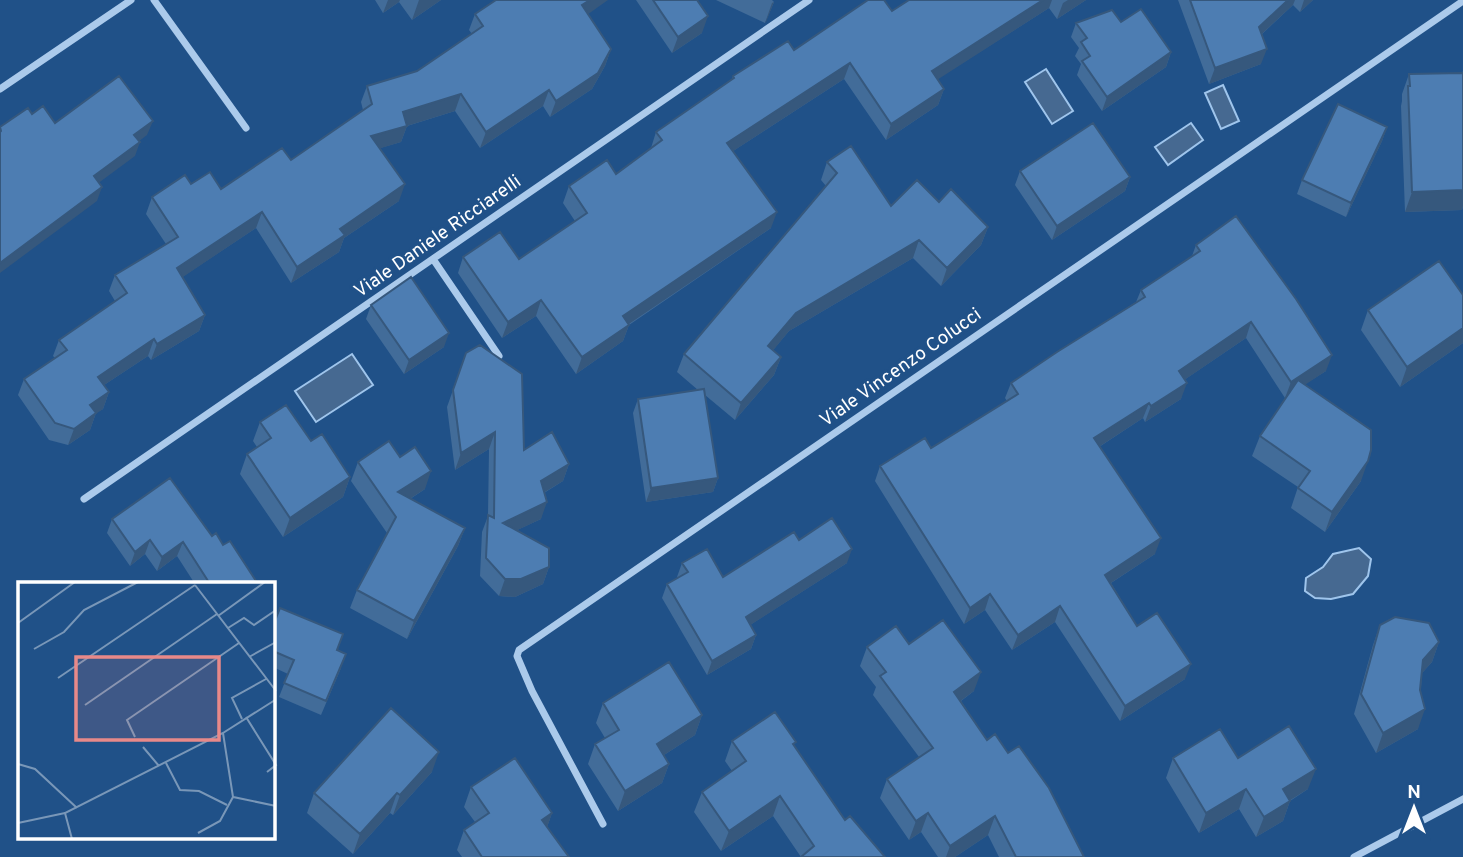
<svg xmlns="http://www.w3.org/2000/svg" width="1463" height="857" viewBox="0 0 1463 857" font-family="Overpass,sans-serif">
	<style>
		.water { fill: #466991; stroke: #9fc5ec; stroke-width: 2 }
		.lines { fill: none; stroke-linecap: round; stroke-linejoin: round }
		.minor { stroke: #abcaeb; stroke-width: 7 }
		.wall { fill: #426c99 }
		.shaded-wall { fill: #36587d }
		.building { fill: #4d7db2; stroke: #36587d; stroke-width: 2 }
		.labels { text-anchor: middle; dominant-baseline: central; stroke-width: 6; stroke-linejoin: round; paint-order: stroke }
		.street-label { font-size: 19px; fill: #fff; stroke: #205188 }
		.inset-road { fill: none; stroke: #7997b8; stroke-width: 2 }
		.view { fill: #e88989; fill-opacity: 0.15; stroke: #e88989; stroke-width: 3.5 }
		.inset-edge { fill: none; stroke: #fff; stroke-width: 3.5 }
	</style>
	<rect width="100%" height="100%" fill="#205188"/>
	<path class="water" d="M1046 69 1073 111 1052 124 1025 82Z
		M1223 85 1239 121 1221 129 1205 93Z
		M1191 123 1203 140 1168 165 1155 147Z
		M352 354 373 385 316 422 295 391Z
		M1359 548 1371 559 1368 576 1353 594 1331 599 1315 598 1305 591 1306 578 1323 567 1333 554Z"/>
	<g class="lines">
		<path class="minor" d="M154 0 246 128
			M0 89 131 0
			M433 259 499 356
			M84 499 809 0
			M603 824 532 691 517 656 519 650 1463 1
			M1354 857 1463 799"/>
	</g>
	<path class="wall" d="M375 0H441L412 20 399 2 383 13Z
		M636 0H697L702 33 672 53Z
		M716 0H772L774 2 765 23Z
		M909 0H1086L1057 19 1049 8 937 79 944 89 938 105 886 140 844 79 733 151 771 228 629 325 623 341 576 374 536 316 502 338 458 273 463 257 519 259 575 221 563 203 569 186 616 174 651 148 656 132 732 79 733 76 794 50 892 11Z
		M1178 0H1313L1300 12 1293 5 1262 34 1261 64 1209 84Z
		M475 14H588L611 49 605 66 592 89 550 117 543 106 480 148 455 111 407 126 401 142 380 148 399 201 344 238 339 252 291 283 256 228 182 277 205 315 199 331 151 360 148 356 104 385 109 392 103 409 96 413 90 430 68 445 49 440 18 395 24 379 55 358 53 356 59 340 115 301 109 291 115 275 166 244 146 214 152 197 191 184 221 189 291 160 363 110 361 102 367 86 417 71 472 34 469 30Z
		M1121 22 1171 52 1166 67 1102 111 1077 75 1081 64 1075 56 1079 48 1071 37 1076 23Z
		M1463 71V206L1462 210 1405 212 1401 106 1402 101V94L1409 74 1462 73Z
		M1387 127 1382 141 1346 217 1297 194 1302 180Z
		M827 162 891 206 939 202 988 227 981 245 941 286 913 258 789 331 773 350 781 357 774 375 735 420 705 395 718 478 713 492 646 502 633 413 638 399 698 390 677 372 684 354 826 186 821 180Z
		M1020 171 1130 177 1125 191 1052 240 1015 185Z
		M1196 245 1326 371 1305 384 1361 481 1325 532 1291 508 1298 487 1252 456 1260 436 1287 396 1285 398 1246 338 1184 380 1181 399 1145 422 1143 418 1099 447 1155 554 1111 583 1137 626 1185 679 1120 721 1055 622 1012 650 985 610 964 624 875 481 880 466 931 448 1007 401 1005 398 1011 383 1136 302 1141 290 1192 256Z
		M1463 295V343L1400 387 1361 330 1368 310Z
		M371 305 444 347 404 374 366 319Z
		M466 353 524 450 569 464 563 481 544 493 541 519 517 530 549 567 543 584 515 597 499 596 480 576 482 532 488 516 489 449 455 470 447 407Z
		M260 422 311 441 350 477 343 497 283 537 240 474 247 454 257 447 253 441Z
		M358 462 425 489 410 499 465 528 458 546 407 639 350 608 357 590 387 533 351 481Z
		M112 519 212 536 223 545 258 584H195L177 556 157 571 145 554 130 566 107 533Z
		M799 540 847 563 750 625 756 635 751 649 707 675 662 598 667 584 678 578 677 577 682 563 723 577Z
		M1380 625 1439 642 1432 662 1422 673 1418 729 1376 753 1354 714 1373 645Z
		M273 626 337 650 341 668 321 715 279 697 288 674 273 667Z
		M909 644 974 691 961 701 987 740 1008 753 1084 857H999L988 835 955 857H938L921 832 909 840 880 798 887 779 919 757 873 695 876 687 860 666 867 647Z
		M603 703 702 715 695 735 664 755 669 764 662 783 618 811 588 764 595 744 605 738 596 723Z
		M732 741 794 745 845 820 801 857 773 816 721 851 694 812 702 792 732 771 725 761Z
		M1173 758H1238L1308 789 1290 801 1283 821 1256 837 1239 809 1199 833 1166 778Z
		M432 772 393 815 390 813 353 854 307 813 314 793Z
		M471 787 552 813 547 827 569 857H462L457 850 464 830 475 822 464 807Z"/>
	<path class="shaded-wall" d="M388 0H400L399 2 383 13Z
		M419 0H441L412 20Z
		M590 0H608L577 22 582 5Z
		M1043 0H1052L1049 8 926 87 932 71Z
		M1068 0H1086L1057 19 1063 3Z
		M1288 0H1295L1293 5 1253 42 1259 27Z
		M1304 0H1313L1300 12Z
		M774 2 766 22 765 23 772 3Z
		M708 16 702 33 672 53 678 37Z
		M611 49 605 66 592 89 550 117 556 101Z
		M1267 49 1261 64 1209 84 1215 68Z
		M1171 52 1166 67 1102 111 1107 97Z
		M850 63 844 79 721 159 727 143Z
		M944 89 938 105 886 140 891 124Z
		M549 90 543 106 480 148 486 132Z
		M461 94 455 111 397 129 403 112Z
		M153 121 147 135 129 149 134 135Z
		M407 126 401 142 365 153 371 136Z
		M1387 127 1382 141 1346 217 1351 203Z
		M140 142 135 156 89 190 94 176Z
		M1130 177 1125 191 1052 240 1057 226Z
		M405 184 399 201 344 238 339 252 291 283 297 267 340 229Z
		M102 187 97 201 0 273V263Z
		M1463 190V206L1462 210 1405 212 1412 192Z
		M262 212 256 228 171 285 177 268Z
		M777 212 771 228 617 332 623 316Z
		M988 227 981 245 941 286 947 268Z
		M919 240 913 258 789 331 762 364 768 346 796 313Z
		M541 300 536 316 502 338 508 322Z
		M205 315 199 331 151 360 157 344Z
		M1251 322 1246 338 1174 387 1179 371Z
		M629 325 623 341 576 374 582 357Z
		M1463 328V343L1400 387 1407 367Z
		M449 333 444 347 404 374 409 360Z
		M154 339 148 356 92 393 98 377Z
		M1332 355 1326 371 1285 398 1291 382Z
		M781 357 774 375 735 420 741 403Z
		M1187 383 1181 399 1145 422 1151 406Z
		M109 392 103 409 84 422 90 405Z
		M1149 403 1143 418 1088 454 1094 438Z
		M96 413 90 430 68 445 74 429Z
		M495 432 489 449 455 470 461 453Z
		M1368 461 1361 481 1325 532 1332 512Z
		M569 464 563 481 535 498 541 481Z
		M431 471 425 489 391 511 398 492Z
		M350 477 343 497 283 537 290 518Z
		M718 478 713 492 646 502 651 488Z
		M547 502 541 519 496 540 503 523Z
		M465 528 458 546 407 639 414 621Z
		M1161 538 1155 554 1100 590 1105 575Z
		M150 540 145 554 130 566 135 552Z
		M183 542 177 556 157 571 162 557Z
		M852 549 847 563 741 631 746 617Z
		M549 567 543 584 515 597 499 596 505 579Z
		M990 594 985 610 964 624 970 608Z
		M1060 606 1055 622 1012 650 1018 635Z
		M756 635 751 649 707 675 712 661Z
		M1439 642 1432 662 1416 680 1423 660Z
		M1191 664 1185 679 1120 721 1125 706Z
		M981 672 974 691 947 711 954 692Z
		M1425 709 1418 729 1376 753 1383 733Z
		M702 715 695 735 650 764 657 744Z
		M439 752 432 772 393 815 400 795Z
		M669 764 662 783 618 811 625 791Z
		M1316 769 1308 789 1276 809 1283 789Z
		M1246 789 1239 809 1199 833 1206 813Z
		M397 793 390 813 353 854 360 834Z
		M780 796 773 816 721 851 729 831Z
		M1290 801 1283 821 1256 837 1264 817Z
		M552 813 545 833 542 820Z
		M928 813 921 832 909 840 916 821Z
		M995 816 988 835 955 857H946L950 846Z"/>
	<path class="building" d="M496 0H590L582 5 611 49 598 73 556 101 549 90 486 132 461 94 403 112 407 126 371 136 405 184 340 229 345 235 297 267 262 212 177 268 205 315 157 344 154 339 98 377 109 392 90 405 96 413 74 429 55 423 24 379 67 350 59 340 127 293 115 275 178 237 152 197 185 175 191 184 210 172 221 189 282 148 291 160 372 104 367 86 417 71 483 26 475 14Z
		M653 0H697L708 16 678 37Z
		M868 0H884L892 11 909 0H1043L932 71 944 89 891 124 850 63 727 143 777 212 623 316 629 325 582 357 541 300 508 322 463 257 500 232 519 259 587 213 569 186 607 160 616 174 662 140 656 132 734 78 733 76 788 41 794 50Z
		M1190 0H1288L1259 27 1267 49 1215 68Z
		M1141 9 1171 52 1107 97 1082 61 1090 56 1081 42 1087 38 1076 23 1112 10 1121 22Z
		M1463 73V190L1412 192 1408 86H1410L1409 74Z
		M119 76 153 121 134 135 140 142 94 176 102 187 0 263V132L1 131 0 127 28 108 32 114 43 106 55 123Z
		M1338 104 1387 127 1351 203 1302 180Z
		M1093 123 1130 177 1057 226 1020 171Z
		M851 146 891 206 917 180 939 202 951 189 988 227 947 268 919 240 796 313 768 346 781 357 741 403 684 354 837 173 827 162Z
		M1236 216 1296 299 1332 355 1291 382 1251 322 1179 371 1187 383 1151 406 1149 403 1094 438 1161 538 1105 575 1137 626 1157 613 1191 664 1125 706 1060 606 1018 635 990 594 970 608 880 466 925 438 931 448 1018 394 1011 383 1057 352 1145 297 1141 290 1200 251 1196 245Z
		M1439 261 1463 295V328L1407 367 1368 310Z
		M411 277 449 333 409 360 371 305Z
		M480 345 522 374 524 450 552 432 569 464 541 481 547 502 503 523 549 548V567L521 579H505L486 558 488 515 494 518 495 432 461 453 453 390 466 353Z
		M1298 380 1371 430V450L1368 461 1332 512 1298 488 1310 471 1260 436Z
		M704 389 718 478 651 488 638 399Z
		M286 405 311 441 322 434 350 477 290 518 247 454 271 438 260 422Z
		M389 441 400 457 415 447 431 471 398 492 465 528 414 621 357 590 396 517 358 462Z
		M170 478 212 536 216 533 223 545 230 541 258 584H210L183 542 162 557 150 540 135 552 112 519Z
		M832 518 852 549 746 617 756 635 712 661 667 584 688 572 682 563 707 549 723 577 794 532 799 540Z
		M280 608 343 634 337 650 346 654 326 701 284 683 294 660 273 651V626Z
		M1395 617 1429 623 1439 642 1423 660 1420 690 1425 709 1383 733 1361 694 1380 625Z
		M943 620 981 672 954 692 987 740 995 734 1008 753 1019 746 1049 788 1084 857H1016L995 816 950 846 928 813 916 821 887 779 933 748 880 676 886 672 867 647 896 626 909 644Z
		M669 662 702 715 657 744 669 764 625 791 595 744 619 730 603 703Z
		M391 708 439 752 400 795 397 793 360 834 314 793Z
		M775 712 796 742 793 744 845 820 850 816 885 857H801L814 846 780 796 729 831 702 792 746 761 732 741Z
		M1289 726 1316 769 1283 789 1290 801 1264 817 1246 789 1206 813 1173 758 1220 729 1238 758Z
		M515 758 552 813 542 820 569 857H482L464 830 489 813 471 787Z"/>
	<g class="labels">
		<g class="street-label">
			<text transform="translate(438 237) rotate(-35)">Viale Daniele Ricciarelli</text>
			<text transform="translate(901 368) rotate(-35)">Viale Vincenzo Colucci</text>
		</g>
	</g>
	<g transform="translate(18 582)">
		<rect width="257" height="257" fill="#205188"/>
		<path class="inset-road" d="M177 3 258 109M200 34 247 0M0 41 57 0M210 46 226 36 236 43 258 28M16 67 46 50 66 28 120 0M231 75 258 60M40 96 177 3M67 123 199 32M228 135 258 183 249 190M224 137 214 116 248 97M205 151 215 215M117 155 109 138 221 61M125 165 141 184M148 181 162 208 181 209 209 223M0 182 17 187 59 226M0 241 47 231M180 251 202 239 215 215 258 224M54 257 47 231 205 151 257 118"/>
		<path class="view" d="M58 75H201V158H58Z"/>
		<rect width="257" height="257" class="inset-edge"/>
	</g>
	<g transform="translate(1414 808)" stroke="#205188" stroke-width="5" paint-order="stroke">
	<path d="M0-5L12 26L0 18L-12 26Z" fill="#ffffff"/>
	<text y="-10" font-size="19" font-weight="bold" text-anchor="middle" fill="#ffffff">N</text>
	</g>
</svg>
